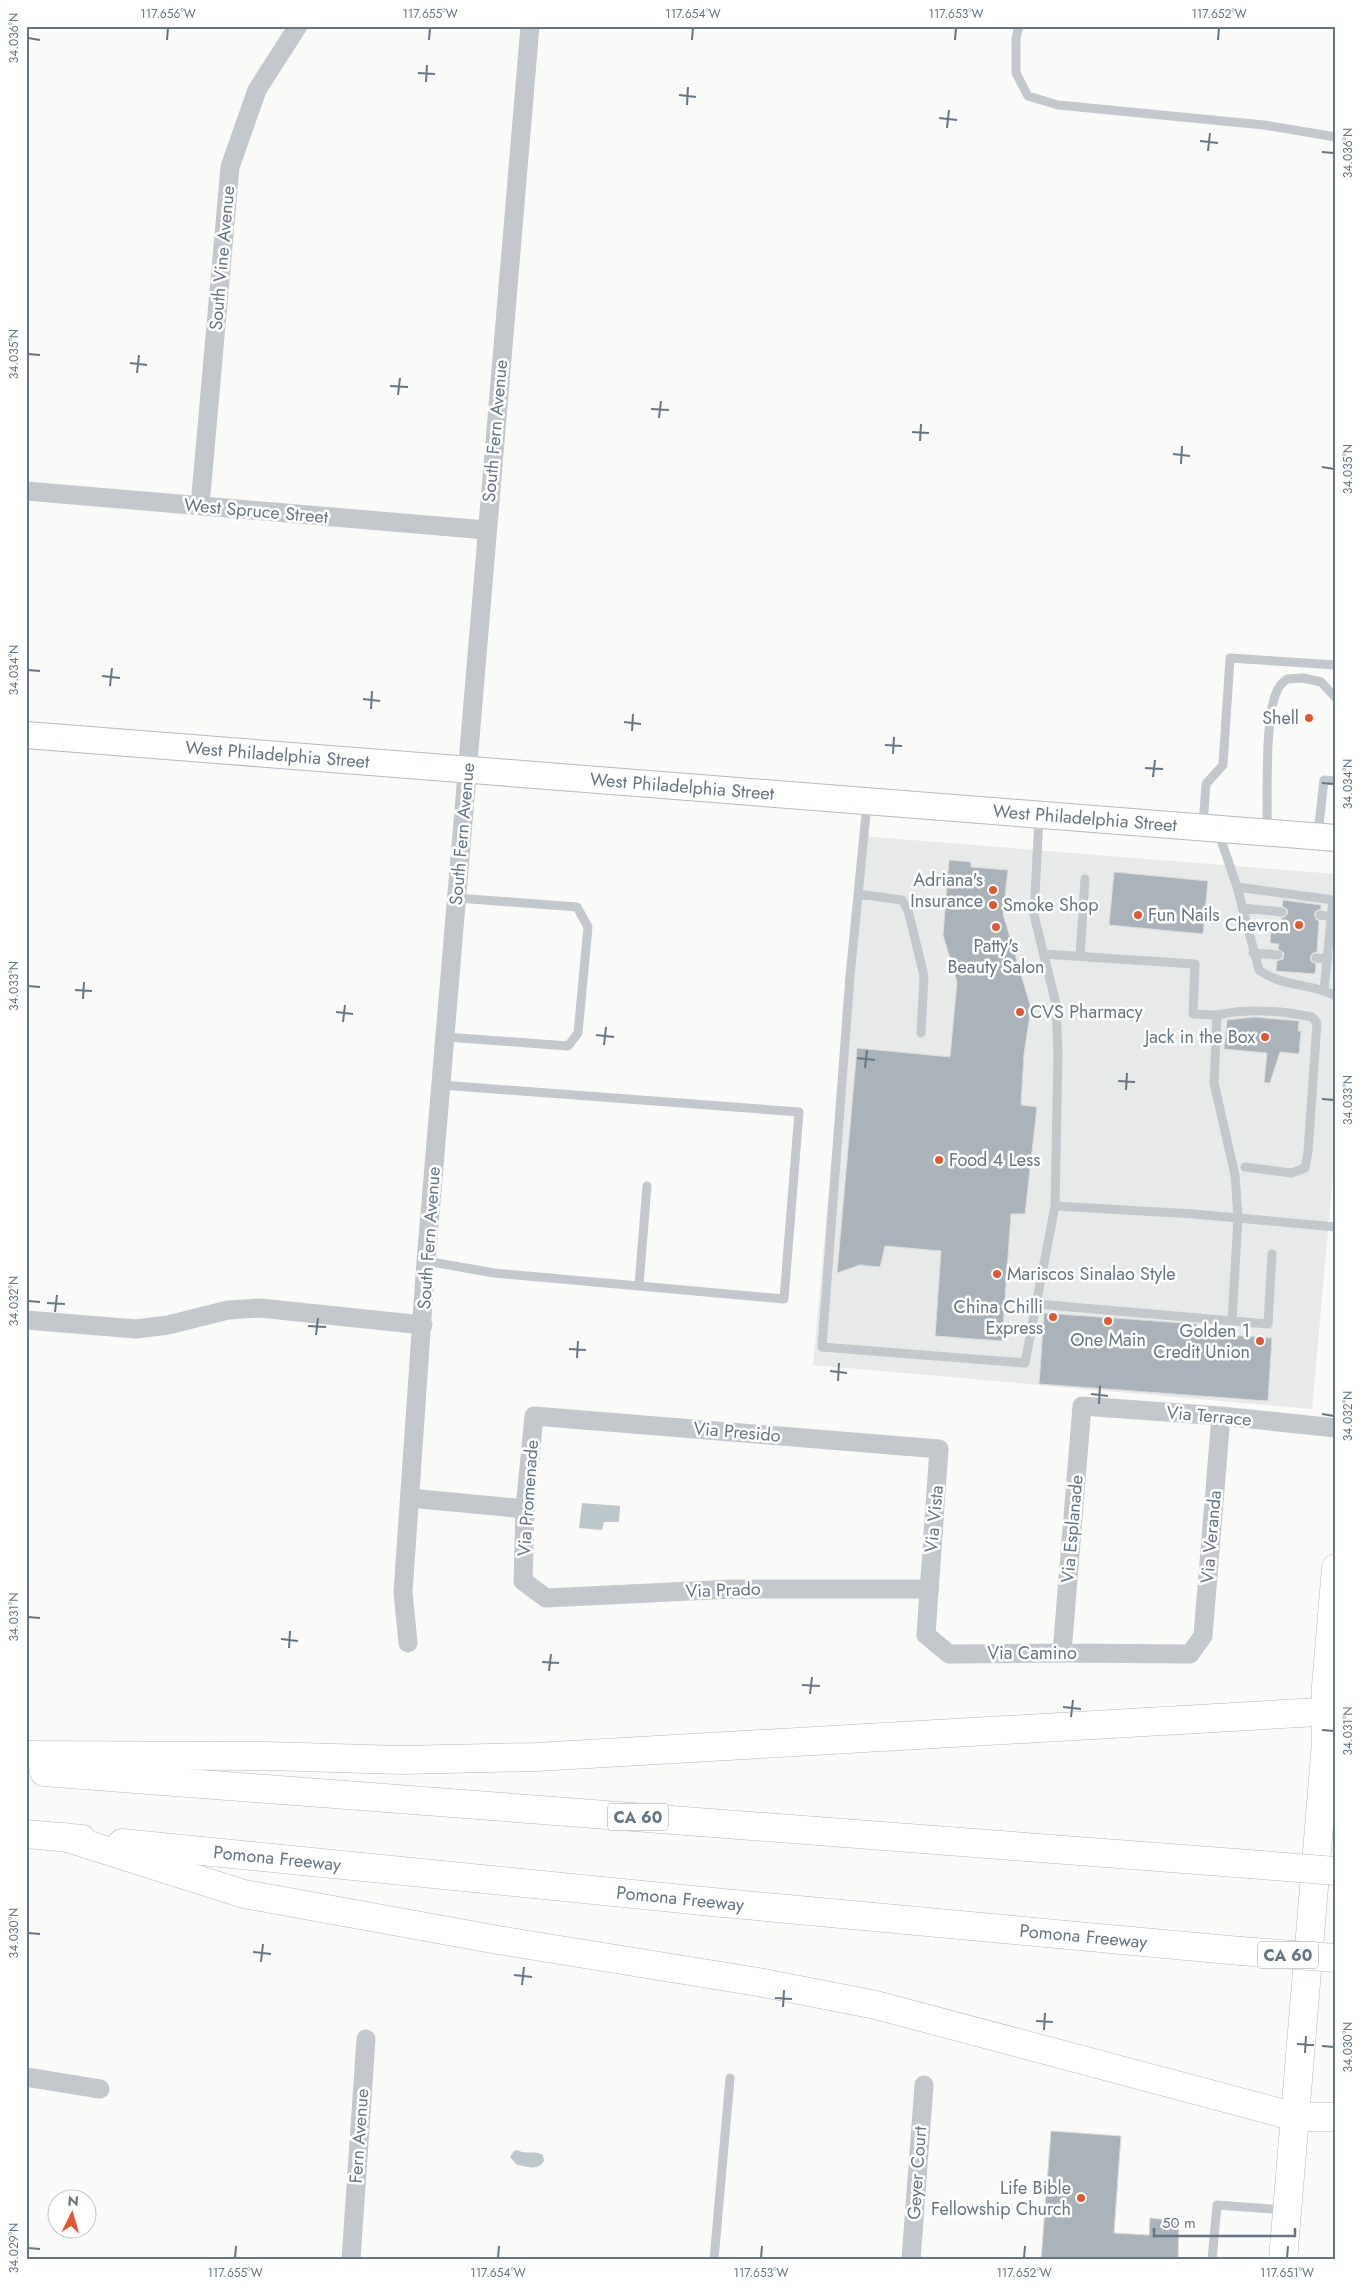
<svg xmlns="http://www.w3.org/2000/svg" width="1362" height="2286" viewBox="0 0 1362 2286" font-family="Jost,sans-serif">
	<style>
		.built { fill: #e8e9e9 }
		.water { fill: #bbc7cb }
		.building { fill: #aab3b9; stroke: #dcdcda }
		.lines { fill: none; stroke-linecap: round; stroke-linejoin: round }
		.secondary-casing { stroke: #b3babf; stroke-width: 28 }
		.primary-casing { stroke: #b5babe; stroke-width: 29 }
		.highway-casing { stroke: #b4b9bd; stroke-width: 29 }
		.lane { stroke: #c3c8cc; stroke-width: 9 }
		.street { stroke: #c3c8cc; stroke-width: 19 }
		.secondary { stroke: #fff; stroke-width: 26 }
		.primary { stroke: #fff; stroke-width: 28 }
		.highway { stroke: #fff; stroke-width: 28 }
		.highway-bridge-casing { stroke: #b4b9bd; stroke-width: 29; stroke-linecap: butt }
		.highway-bridge { stroke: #fff; stroke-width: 28 }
		.ticks { fill: none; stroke: #657683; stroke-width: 2 }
		.poi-dot { fill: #e4572e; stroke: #fff; stroke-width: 2 }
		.labels { text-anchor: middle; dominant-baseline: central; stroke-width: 5; stroke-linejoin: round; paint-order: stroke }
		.shield { fill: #fff; stroke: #939fa8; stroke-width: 1 }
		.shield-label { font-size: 16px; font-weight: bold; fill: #657683 }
		.street-label { font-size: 18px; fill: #657683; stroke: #fff }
		.poi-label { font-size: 18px; fill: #657683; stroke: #fff; text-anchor: end }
		.neatline { fill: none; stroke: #657683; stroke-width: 2 }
		.ticks-label { font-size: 12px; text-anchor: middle; fill: #657683 }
	</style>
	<rect width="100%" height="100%" fill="#fafaf8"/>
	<path class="built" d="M861 836 1336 874V1142L1312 1409 813 1365Z"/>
	<path class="water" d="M582 1503 620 1506 619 1522H604L602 1530 579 1528Z
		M517 2150C526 2155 535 2150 543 2155L544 2161C538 2171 525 2167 516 2164L510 2157 514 2151Z"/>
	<path class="building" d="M949 860 971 862V867L1008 870 1003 914 1031 1008 1024 1054 1021 1105 1037 1107 1025 1214H1011L1002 1341 935 1336 941 1251 885 1246 880 1267 860 1265 837 1273 857 1048 950 1057 957 982 943 935Z
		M1114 872 1208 881 1203 934 1109 925Z
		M1283 900 1321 905V909L1316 911 1314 914 1316 919 1319 921 1317 952 1313 953 1310 957 1311 961 1316 964 1315 974 1276 971 1277 961 1283 959 1284 953 1278 949 1279 944 1270 943 1271 926H1281V918L1285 917 1288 913 1287 909 1282 906Z
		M1254 1017 1299 1021 1298 1031H1301L1299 1054 1280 1052 1270 1083 1264 1082 1267 1053 1224 1049 1227 1020Z
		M1044 1313 1197 1324 1196 1333 1272 1338 1268 1401 1039 1384Z
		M1051 2131 1121 2136 1114 2233 1149 2235 1150 2218 1179 2221 1178 2260H1041Z"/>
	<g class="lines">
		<defs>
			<g id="secondary">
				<path id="s1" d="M26 735 1336 838"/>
			</g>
			<path id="primary" d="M1283 2260 1326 1743V1686L1336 1568"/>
			<g id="highway">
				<path d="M26 1755 267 1756 401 1760 536 1757 1336 1711"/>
				<path d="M44 1772 1249 1864"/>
				<path d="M26 1834 82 1839"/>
				<path d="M64 1837 244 1894 498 1940 758 1982 876 2005 1296 2117H1336"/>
				<path id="s2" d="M122 1843 723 1903 1240 1951"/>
			</g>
		</defs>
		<use href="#secondary" class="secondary-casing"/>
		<use href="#primary" class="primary-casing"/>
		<use href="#highway" class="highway-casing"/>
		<path class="lane" d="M1019 26 1016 38V73L1028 96 1058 105 1264 125 1336 137
			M867 804 850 976 822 1347 1025 1363 1055 1206 1194 1214 1336 1227
			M1039 818 1034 915 1056 1004 1058 1054 1055 1206
			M1203 825 1206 784 1223 765 1230 658 1336 665
			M1267 830C1268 796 1264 719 1277 691 1279 686 1283 682 1287 679L1303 678 1321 682 1336 698
			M1218 831 1237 887 1259 970C1281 987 1312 983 1336 996
			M1318 834 1324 780 1336 781
			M1237 887 1333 900
			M858 894 902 900 908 910 924 976 921 1033
			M1242 908 1282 912
			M1320 915 1332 917
			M1253 953 1278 955
			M1043 954 1195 964 1193 1014 1217 1015 1214 1083 1235 1175 1238 1218 1232 1321
			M1080 956 1085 879
			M1316 958 1328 959
			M1324 990 1333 900H1336
			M1217 1015C1247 1008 1282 1011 1312 1017L1317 1023 1308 1152 1305 1168 1291 1173 1245 1167
			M446 1037 568 1046 578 1033 588 927 577 907 457 898
			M426 1261 494 1273 784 1299 799 1112 442 1085
			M639 1285 647 1186
			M1036 1304 1268 1324 1272 1254
			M714 2260 730 2078
			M1212 2260 1217 2205 1285 2210"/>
		<path class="street" d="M26 491 486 530
			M200 506 230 167 257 90 298 26
			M26 1320 136 1329 168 1325 228 1310 260 1308 423 1325
			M410 1498 525 1509
			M928 1589H733L546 1598 523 1581 525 1509 534 1416 939 1449 926 1635 949 1654 1062 1653 1190 1654 1203 1636 1221 1416
			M408 1643 403 1592 426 1261 530 26
			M1062 1653 1082 1406 1221 1416 1336 1428
			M26 2077 100 2089
			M351 2260 366 2039
			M911 2260 924 2085"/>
		<use href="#secondary" class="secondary"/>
		<use href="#primary" class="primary"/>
		<use href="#highway" class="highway"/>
		<defs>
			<path id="highway-bridge" d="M1249 1864 1336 1871
				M1240 1951 1336 1958"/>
		</defs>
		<use href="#highway-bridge" class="highway-bridge-casing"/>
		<use href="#highway-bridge" class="highway-bridge"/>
	</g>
	<path class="ticks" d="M28 38 40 40M167 40 168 28M429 40 430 28M692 40 693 28M955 40 956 28M1218 40 1219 28M418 73 435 74M426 82 427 65M679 95 696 97M687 105 688 87M939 118 957 120M947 128 949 110M1200 141 1218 143M1208 151 1210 133M1322 152 1334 153M28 354 40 355M130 363 147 365M137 373 139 355M390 386 408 387M398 395 400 378M651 409 669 410M659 418 661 401M912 432 929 433M920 441 921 424M1173 454 1190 456M1181 464 1182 446M1322 467 1334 469M28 670 40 671M102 676 120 678M110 686 112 668M363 699 380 701M371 709 372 691M624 722 641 724M632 731 633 714M885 745 902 746M893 754 894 737M1145 768 1163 769M1153 777 1155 760M1322 783 1334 784M28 986 40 987M75 990 92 991M83 999 84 982M336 1012 353 1014M343 1022 345 1005M596 1035 614 1037M604 1045 606 1027M857 1058 875 1060M865 1068 867 1050M1118 1081 1135 1082M1126 1090 1127 1073M1322 1099 1334 1100M28 1301 40 1302M47 1303 65 1304M55 1312 57 1295M308 1326 326 1327M316 1335 318 1318M569 1349 586 1350M577 1358 578 1341M830 1371 847 1373M838 1381 839 1363M1091 1394 1108 1396M1099 1404 1100 1386M1322 1414 1334 1416M28 1617 40 1618M281 1639 298 1641M289 1648 290 1631M542 1662 559 1663M549 1671 551 1654M802 1685 820 1686M810 1694 812 1677M1063 1707 1081 1709M1071 1717 1073 1700M1322 1730 1334 1731M28 1933 40 1934M253 1952 271 1954M261 1962 263 1944M514 1975 532 1977M522 1985 524 1967M775 1998 792 1999M783 2007 784 1990M1036 2021 1053 2022M1044 2030 1045 2013M1297 2044 1314 2045M1322 2046 1334 2047M1305 2053 1306 2036M28 2248 40 2249M235 2258 236 2246M498 2258 499 2246M761 2258 762 2246M1024 2258 1025 2246M1287 2258 1288 2246"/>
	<g class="poi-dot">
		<circle cx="1309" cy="718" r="5"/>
		<circle cx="993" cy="890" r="5"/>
		<circle cx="993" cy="905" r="5"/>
		<circle cx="1138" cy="915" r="5"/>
		<circle cx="1299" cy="925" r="5"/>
		<circle cx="996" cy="927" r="5"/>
		<circle cx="1020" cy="1012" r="5"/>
		<circle cx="1265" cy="1037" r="5"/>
		<circle cx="939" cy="1160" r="5"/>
		<circle cx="997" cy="1274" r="5"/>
		<circle cx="1053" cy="1317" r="5"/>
		<circle cx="1108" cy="1321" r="5"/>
		<circle cx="1260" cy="1341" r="5"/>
		<circle cx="1081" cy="2198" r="5"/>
	</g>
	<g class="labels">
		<g class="shield">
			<rect x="608" y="1803.5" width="60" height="27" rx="4"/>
			<rect x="1258" y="1941.5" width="60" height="27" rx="4"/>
		</g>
		<g class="shield-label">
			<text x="638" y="1817">CA 60</text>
			<text x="1288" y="1955">CA 60</text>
		</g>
		<g class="street-label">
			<text transform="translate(222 258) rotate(-85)">South Vine Avenue</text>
			<text transform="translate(495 431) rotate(-85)">South Fern Avenue</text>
			<text transform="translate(256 511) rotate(5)">West Spruce Street</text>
			<text stroke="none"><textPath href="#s1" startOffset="252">West Philadelphia Street</textPath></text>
			<text stroke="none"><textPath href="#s1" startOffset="658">West Philadelphia Street</textPath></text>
			<text stroke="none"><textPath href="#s1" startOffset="1062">West Philadelphia Street</textPath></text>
			<text transform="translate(462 834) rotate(-85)">South Fern Avenue</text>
			<text transform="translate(429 1238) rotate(-86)">South Fern Avenue</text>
			<text transform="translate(1209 1416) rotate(5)">Via Terrace</text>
			<text transform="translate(737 1432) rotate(5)">Via Presido</text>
			<text transform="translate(528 1498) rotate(-86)">Via Promenade</text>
			<text transform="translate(934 1519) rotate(-85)">Via Vista</text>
			<text transform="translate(1072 1529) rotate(-85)">Via Esplanade</text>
			<text transform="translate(1211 1537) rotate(-85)">Via Veranda</text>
			<text transform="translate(723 1590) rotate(-2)">Via Prado</text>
			<text x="1032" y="1653">Via Camino</text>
			<text stroke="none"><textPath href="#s2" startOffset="156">Pomona Freeway</textPath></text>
			<text stroke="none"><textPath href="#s2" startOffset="561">Pomona Freeway</textPath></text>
			<text stroke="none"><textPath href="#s2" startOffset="966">Pomona Freeway</textPath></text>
			<text transform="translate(359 2136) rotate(-86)">Fern Avenue</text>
			<text transform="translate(917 2173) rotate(-86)">Geyer Court</text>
		</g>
		<g class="poi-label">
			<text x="1299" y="718">Shell</text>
			<text x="983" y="880">Adriana's<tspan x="983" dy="21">Insurance</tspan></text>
			<text x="1003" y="905" text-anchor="start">Smoke Shop</text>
			<text x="1148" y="915" text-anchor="start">Fun Nails</text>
			<text x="1289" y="925">Chevron</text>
			<text x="996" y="946" text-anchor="middle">Patty's<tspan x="996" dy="21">Beauty Salon</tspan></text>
			<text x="1030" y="1012" text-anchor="start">CVS Pharmacy</text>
			<text x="1255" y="1037">Jack in the Box</text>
			<text x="949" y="1160" text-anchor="start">Food 4 Less</text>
			<text x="1007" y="1274" text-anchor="start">Mariscos Sinalao Style</text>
			<text x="1043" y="1307">China Chilli<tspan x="1043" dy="21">Express</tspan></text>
			<text x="1250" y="1331">Golden 1<tspan x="1250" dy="21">Credit Union</tspan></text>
			<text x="1108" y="1340" text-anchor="middle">One Main</text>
			<text x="1071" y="2188">Life Bible<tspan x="1071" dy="21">Fellowship Church</tspan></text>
		</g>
	</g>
	<rect width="1362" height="2286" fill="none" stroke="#ffffff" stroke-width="55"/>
	<g transform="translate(72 2214) rotate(5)"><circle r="24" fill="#ffffff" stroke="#c1c8cd"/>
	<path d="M0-4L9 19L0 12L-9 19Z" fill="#e4572e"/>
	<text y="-8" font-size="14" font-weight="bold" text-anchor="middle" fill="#657683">N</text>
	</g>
	<path d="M1154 2228v8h141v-8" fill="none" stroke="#657683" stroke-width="2.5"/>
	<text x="1162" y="2228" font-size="15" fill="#657683" stroke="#ffffff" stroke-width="4" paint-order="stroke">50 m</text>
	<rect x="28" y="28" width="1306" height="2230" class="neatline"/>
	<g class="ticks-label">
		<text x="168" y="18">117.656°W</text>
		<text x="430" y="18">117.655°W</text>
		<text x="693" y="18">117.654°W</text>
		<text x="956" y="18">117.653°W</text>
		<text x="1219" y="18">117.652°W</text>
		<text transform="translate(14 38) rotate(-90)" y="4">34.036°N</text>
		<text transform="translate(1348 153) rotate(-90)" y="4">34.036°N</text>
		<text transform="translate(14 354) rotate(-90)" y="4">34.035°N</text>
		<text transform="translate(1348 469) rotate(-90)" y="4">34.035°N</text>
		<text transform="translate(14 670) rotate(-90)" y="4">34.034°N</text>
		<text transform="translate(1348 784) rotate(-90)" y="4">34.034°N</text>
		<text transform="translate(14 986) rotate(-90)" y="4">34.033°N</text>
		<text transform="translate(1348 1100) rotate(-90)" y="4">34.033°N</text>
		<text transform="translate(14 1301) rotate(-90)" y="4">34.032°N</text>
		<text transform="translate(1348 1416) rotate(-90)" y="4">34.032°N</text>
		<text transform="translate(14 1617) rotate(-90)" y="4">34.031°N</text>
		<text transform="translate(1348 1731) rotate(-90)" y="4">34.031°N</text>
		<text transform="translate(14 1933) rotate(-90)" y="4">34.030°N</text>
		<text transform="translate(1348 2047) rotate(-90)" y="4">34.030°N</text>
		<text transform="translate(14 2248) rotate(-90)" y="4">34.029°N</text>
		<text x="235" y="2277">117.655°W</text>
		<text x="498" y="2277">117.654°W</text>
		<text x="761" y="2277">117.653°W</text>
		<text x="1024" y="2277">117.652°W</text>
		<text x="1287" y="2277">117.651°W</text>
	</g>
</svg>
